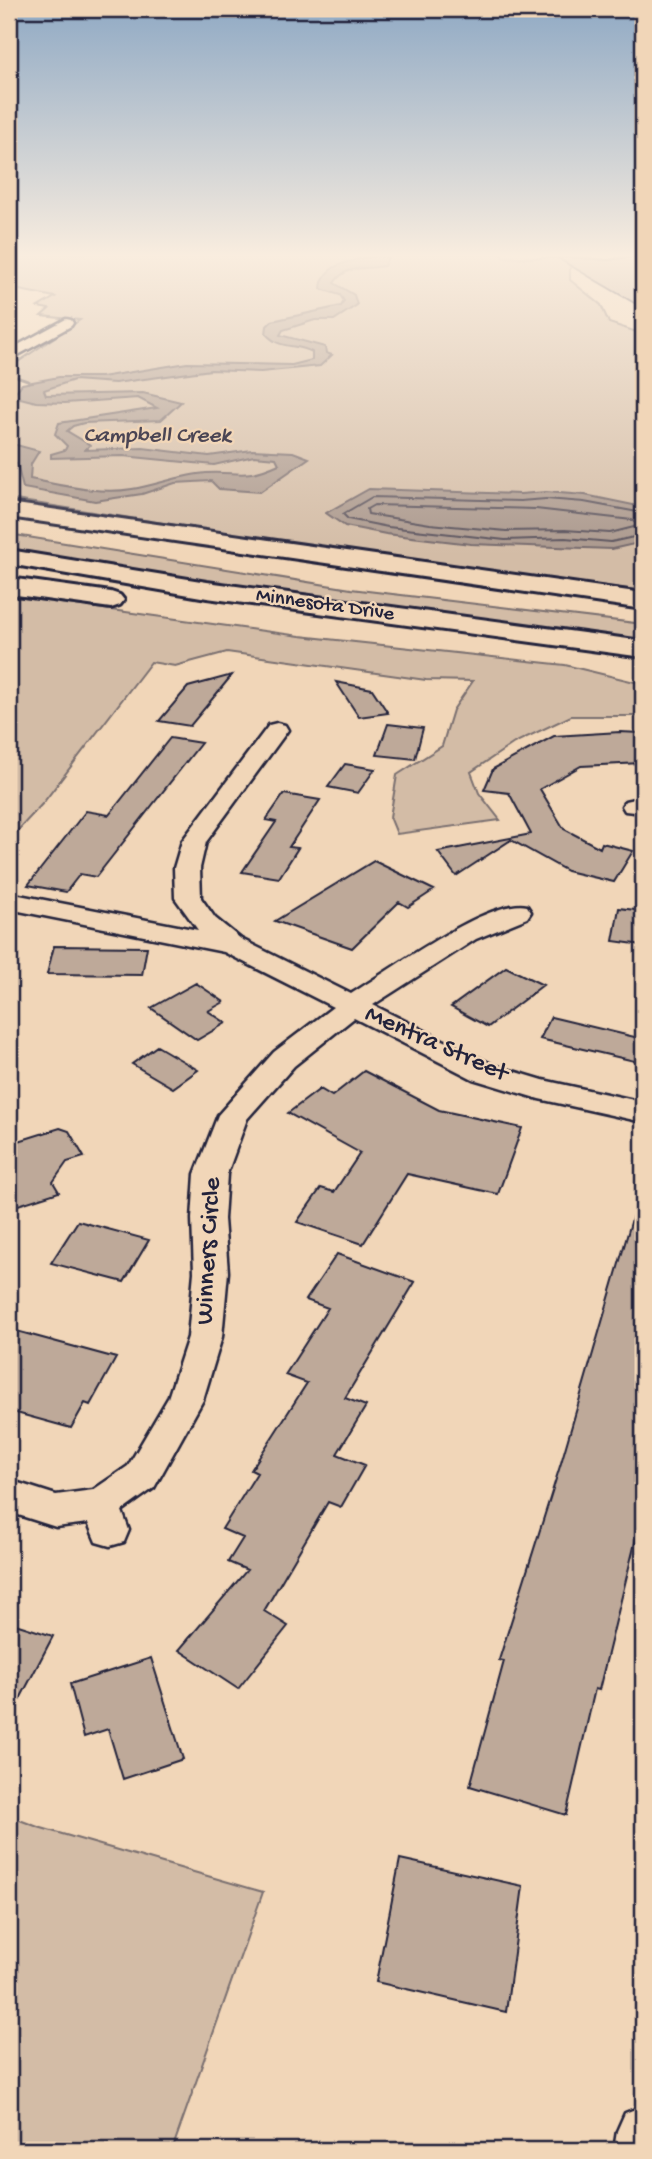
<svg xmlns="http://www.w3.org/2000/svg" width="652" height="2159" viewBox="0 0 652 2159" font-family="'Gochi Hand',sans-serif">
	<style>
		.green { fill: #d3bca6; stroke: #7a6f70; stroke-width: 2 }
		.water { fill: #aa988d; stroke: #74696c; stroke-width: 2 }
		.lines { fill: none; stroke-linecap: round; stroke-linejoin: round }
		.shore { stroke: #58515c; stroke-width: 2 }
		.building { fill: #bea999; stroke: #22223b; stroke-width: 2 }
		.minor-casing { stroke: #22223b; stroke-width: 5 }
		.motorway-casing { stroke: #22223b; stroke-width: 6 }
		.minor { fill: #f1d6b8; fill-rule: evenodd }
		.motorway { fill: #f1d6b8; fill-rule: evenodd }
		.labels { text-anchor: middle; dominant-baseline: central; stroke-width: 5; stroke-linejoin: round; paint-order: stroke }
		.far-street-label { font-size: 21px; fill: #22223b; stroke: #f1d6b8 }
		.far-water-label { font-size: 23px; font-style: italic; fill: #4b4554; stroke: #f1d6b8 }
		.street-label { font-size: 26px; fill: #22223b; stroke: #f1d6b8 }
	</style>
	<rect width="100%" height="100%" fill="#f1d6b8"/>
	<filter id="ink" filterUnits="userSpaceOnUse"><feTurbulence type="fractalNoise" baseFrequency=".0143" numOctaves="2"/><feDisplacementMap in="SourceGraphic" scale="14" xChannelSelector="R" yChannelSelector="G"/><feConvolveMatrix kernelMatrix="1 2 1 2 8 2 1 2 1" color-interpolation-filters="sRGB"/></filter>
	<g filter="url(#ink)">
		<path class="green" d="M9 253H501L503 257 575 259 570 262V280L601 305 609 323 643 334V591L388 558 9 499V397L16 398 29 381 9 374V368L80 320 41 316 49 309 38 307 55 297 9 288Z
			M9 534 351 589 643 624V640L155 575 9 548Z
			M9 596 300 636 565 665 643 684V716H571L514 743 471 772 479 793 500 820 397 834 390 817 397 775 442 746 453 710 473 681 426 680 227 652 175 666 151 662 43 803 9 840Z
			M9 1816 38 1827 263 1892 172 2150H9Z"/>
		<path class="water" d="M362 253H383L388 257 384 266C364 270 347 264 334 283L354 295 357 305 334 320H315L283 330 280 335 325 347 326 353 332 355 320 366 261 372 211 370 115 383 74 380 44 390 46 395 143 393 181 402 161 420 84 423 73 426 67 431 90 445 85 450 143 448 209 456 252 450 293 452 309 458 260 492 219 489 211 481 175 483 142 494 95 501 23 488 17 464 9 460V443L39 451 31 464 30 479C62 485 99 495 132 489 157 485 180 475 206 473 239 471 244 480 279 464L276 458 254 456 214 465 123 456 51 458V454L65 450 67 446 55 434 59 423 157 408 138 398 65 403 36 402 12 396 22 384 59 377H101L187 363 292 365 312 360V352C294 342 282 351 266 334L267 326 272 321 341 306 344 301 340 295 321 289C322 264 350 261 370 257Z
			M369 489 520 494 546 492 585 495 643 507V542L612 549 471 544 386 534 345 526 326 513Z"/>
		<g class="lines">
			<path class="shore" d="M374 505 536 509 632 520 636 524 634 527 610 533 565 530 506 531 430 524 368 514 367 509Z
				M643 513 584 502 546 499 520 501 372 497 343 514 348 519 388 527 505 540 565 538 611 542 643 535"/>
		</g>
		<path class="building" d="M643 255V308L554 256 608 260Z
			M232 675 190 726 159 721 188 687Z
			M336 682 372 689 388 713 359 717Z
			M388 724 423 728 415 759 377 755Z
			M620 732 640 733 641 763 581 766 540 789 564 829 600 848 602 843 633 851 614 882 567 871 511 840 456 876 438 852 531 834 509 793 484 790 493 769 554 736Z
			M170 738 201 743 96 877 80 874 66 892 28 885 86 811 109 815Z
			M345 764 375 769 358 793 328 787Z
			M284 794 320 800 289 847 298 848 279 878 242 872 276 822 266 820Z
			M374 861 434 890 408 907 399 902 352 948 275 921Z
			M619 908 643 911V945L613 941Z
			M54 946 147 947 142 975 47 974Z
			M506 967 543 985 488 1027 451 1007Z
			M196 983 224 1002 208 1011 226 1023 197 1040 151 1008Z
			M551 1017 643 1039V1063L540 1039Z
			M157 1046 198 1070 173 1088 132 1064Z
			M364 1071 439 1110 522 1128 498 1194 407 1174 363 1244 297 1222 321 1188 334 1192 360 1153 288 1113 320 1089 332 1096Z
			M60 1128 69 1131 84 1157 67 1162 53 1182 59 1192 9 1208V1144Z
			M636 1205 643 1206V1510L599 1690 595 1689 566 1815 470 1786 504 1661 499 1660 561 1463Z
			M78 1221 149 1240 124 1282 51 1263Z
			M337 1254 415 1282 345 1398 366 1406 337 1454 365 1465 341 1507 328 1502 264 1611 288 1626 238 1689 179 1650 247 1570 228 1562 243 1538 222 1529 257 1473 251 1470 307 1383 285 1375 328 1308 306 1300Z
			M9 1329 116 1358 90 1405 85 1403 71 1428 9 1411Z
			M9 1622 53 1636 9 1720Z
			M151 1658 183 1759 123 1779 108 1729 84 1737 70 1684Z
			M400 1859 523 1886 506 2012 376 1982Z"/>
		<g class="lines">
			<defs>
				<path id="minor" d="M66 319 71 320 73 323 71 326 9 360V350Z
					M277 723 285 725 288 730 206 842 200 868 201 898 215 918 241 939 351 994C386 973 490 897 527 906L531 912 527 918 476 939 373 1005 493 1065 543 1080 643 1102V1122L539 1099 473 1079 354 1018 294 1066 247 1119 227 1174 224 1219 228 1272 222 1337 203 1400 154 1488 122 1511 129 1530 124 1542 110 1546 96 1542 88 1523 56 1527 9 1512V1480L56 1495 93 1490 128 1466 168 1398 188 1337 194 1272 192 1219 195 1174 218 1115 274 1052 333 1007 224 952 9 909V893L198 930 175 898 174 868 182 841 269 725Z
					M634 799H643V813L625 811 622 806 625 801Z
					M643 2106V2150H614L617 2131 625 2113Z"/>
				<path id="motorway" d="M9 503 643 593V609L9 517Z
					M9 550 207 582 643 641V657L207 598 9 564Z
					M9 578 111 592 120 595 124 600 120 605 111 608 9 594Z"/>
			</defs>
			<use href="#minor" class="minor-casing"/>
			<use href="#motorway" class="motorway-casing"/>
			<use href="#minor" class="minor"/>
			<use href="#motorway" class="motorway"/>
		</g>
	</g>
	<linearGradient id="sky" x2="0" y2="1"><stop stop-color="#8fa9c4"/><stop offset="0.46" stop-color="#f9eddf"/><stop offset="1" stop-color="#f9eddf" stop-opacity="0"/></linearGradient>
	<rect width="652" height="555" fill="url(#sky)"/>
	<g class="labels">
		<g class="far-street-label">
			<text transform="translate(325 606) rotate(8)">Minnesota Drive</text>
		</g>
		<g class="far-water-label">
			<text x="157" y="436">Campbell Creek</text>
		</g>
		<g class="street-label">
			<text transform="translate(436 1045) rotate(24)">Mentra Street</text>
			<text transform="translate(210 1251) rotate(-87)">Winners Circle</text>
		</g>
	</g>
	<rect width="652" height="2159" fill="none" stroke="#f1d6b8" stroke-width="35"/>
	<rect x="18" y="18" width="617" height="2124" fill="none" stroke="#22223b" stroke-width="2.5" filter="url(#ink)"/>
</svg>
